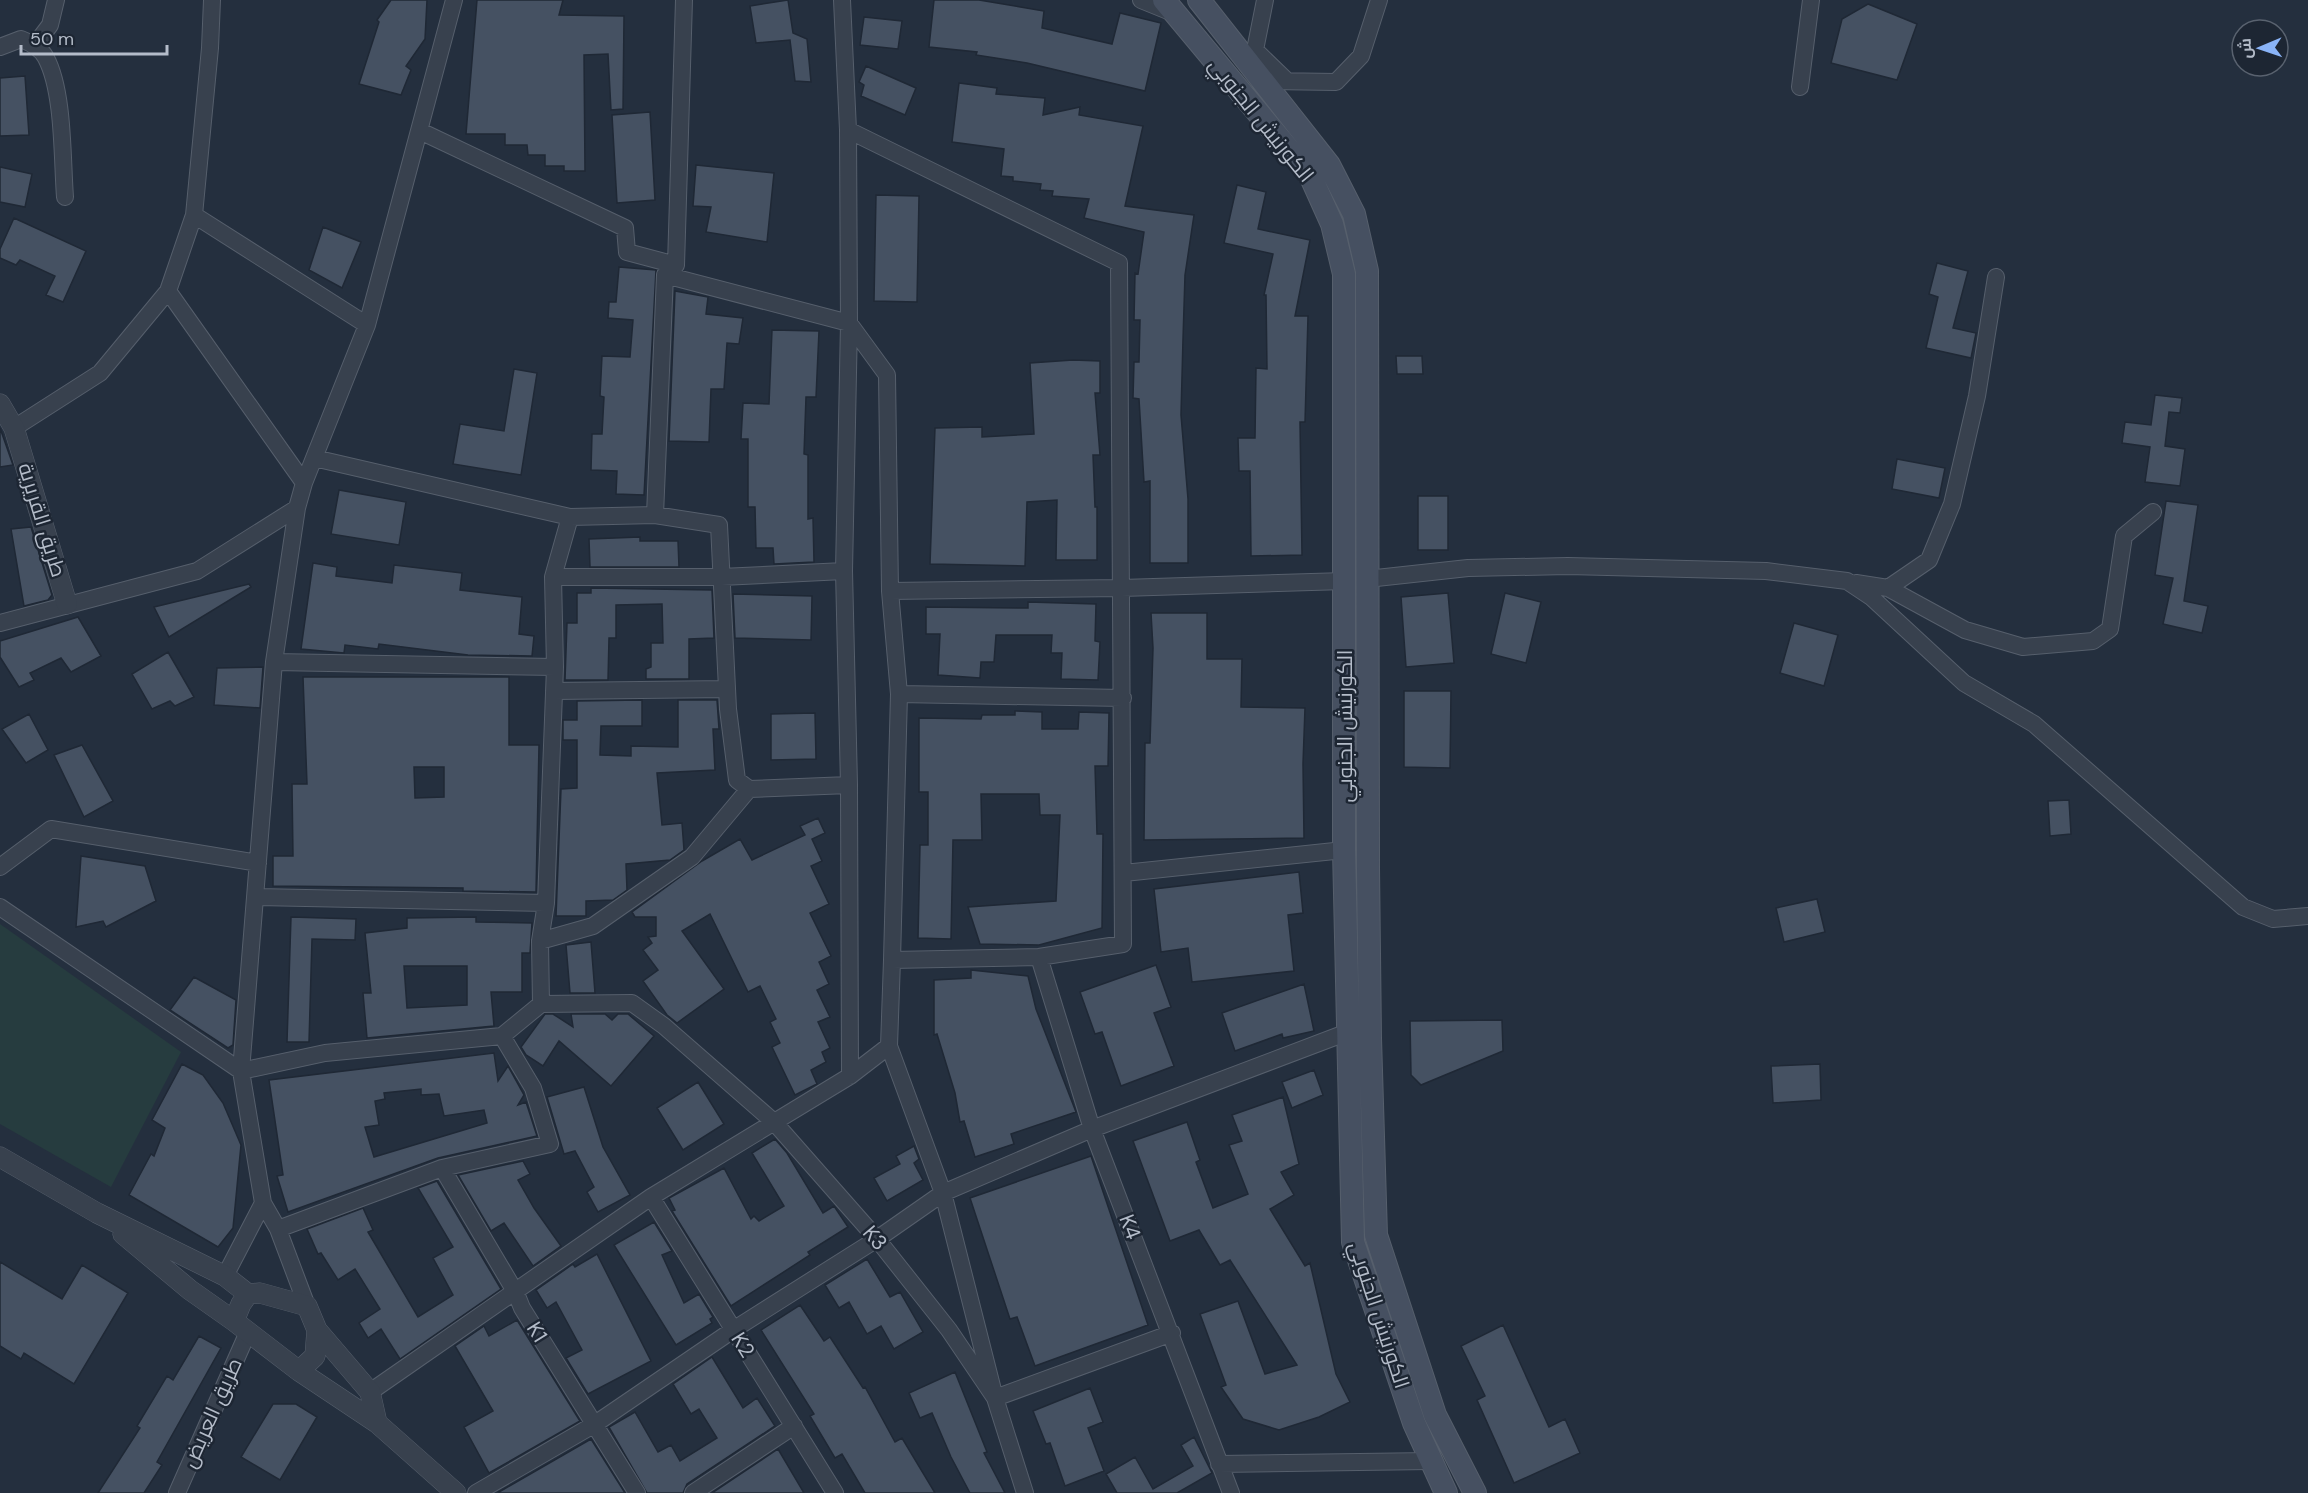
<svg xmlns="http://www.w3.org/2000/svg" width="2308" height="1493" viewBox="0 0 2308 1493" font-family="'DM Sans',Cairo,sans-serif">
	<style>
		.green { fill: #263c3f }
		.building { fill: #455162; stroke: #1f2835; stroke-width: 1.5; fill-rule: evenodd }
		.lines { fill: none; stroke-linecap: round; stroke-linejoin: round }
		.minor-casing { stroke: #565f6c; stroke-width: 18 }
		.tertiary-casing { stroke: #565f6c; stroke-width: 21 }
		.secondary-casing { stroke: #565f6c; stroke-width: 24 }
		.minor { stroke: #38414e; stroke-width: 16 }
		.tertiary { stroke: #38414e; stroke-width: 20 }
		.secondary { stroke: #465061; stroke-width: 22 }
		.labels { text-anchor: middle; dominant-baseline: central; stroke-width: 5; stroke-linejoin: round; paint-order: stroke }
		.street-label { font-size: 21px; fill: #b4bcc9; stroke: #1d2633 }
	</style>
	<rect width="100%" height="100%" fill="#242f3e"/>
	<path class="green" d="M0 924 181 1052 111 1187 0 1124Z"/>
	<path class="building" d="M391 0H427L425 39 406 66 411 70 401 95 359 84 379 22 377 20Z
		M477 0H563L559 15 624 16 623 109 611 110 608 54 584 55 585 171H564V166H545V155H528L527 145H505V134H466Z
		M788 0 793 33 807 39 811 82 795 81 790 40 756 43 750 6Z
		M934 0H979L1044 11 1042 28 1112 44 1120 13 1161 23 1145 91 1027 63 976 55 977 52 929 47Z
		M1868 4 1917 24 1897 80 1831 63 1842 19Z
		M864 17 902 21 898 49 860 45Z
		M866 66 916 88 905 115 861 96 864 85 859 82Z
		M25 76 29 135 0 136V78Z
		M959 83 997 88 996 94 1045 98 1043 115 1080 107 1079 115 1143 126 1125 206 1194 215 1185 275 1183 339 1181 415 1188 499V563H1150V481L1144 482 1139 399 1133 398 1134 362H1139L1140 320H1134L1135 273 1138 274 1144 232 1084 218 1089 199 1052 196 1053 191 1040 190 1041 184 1013 181V177L1001 176 1004 149 952 142Z
		M650 112 655 200 617 203 612 115Z
		M696 165 774 173 767 242 706 232 711 207 693 206Z
		M0 167 32 174 25 207 0 202Z
		M1237 185 1266 192 1258 229 1310 240 1295 316H1308L1305 422H1300L1302 555 1251 556 1250 471H1239L1238 438H1255L1256 368 1267 369 1266 295H1264L1273 254 1224 243Z
		M876 195 919 196 917 302 874 301Z
		M14 218 86 251 63 302 46 295 55 276 20 260 16 265 0 258V249Z
		M323 227 361 242 342 288 309 270Z
		M1937 263 1968 271 1953 328 1976 333 1971 358 1926 348 1938 297 1929 294Z
		M619 267 656 270 644 495 616 494 617 471 591 470 592 434H602L604 397 600 396 602 356 630 357 633 320 608 318 609 302H616Z
		M675 291 708 297 706 314 743 318 739 344 727 343 724 389H711L709 442 669 441Z
		M772 330 819 331 816 397H806L804 454 808 455V519L813 518 814 562 774 564 773 548H756L755 507H748V439H741L743 403 769 404Z
		M1396 356H1422L1423 374H1397Z
		M1073 360 1100 361V393H1095L1100 455H1093L1095 507H1097V560H1056L1057 500 1027 502 1025 566 930 564 935 428 982 427V437L1034 434 1030 363Z
		M514 369 537 373 521 475 453 464 460 424 504 431Z
		M2155 395 2182 398 2180 413 2169 412 2165 446 2185 449 2180 486 2145 482 2150 447 2122 443 2125 422 2151 425Z
		M0 428 13 465 0 467Z
		M1897 459 1945 468 1939 498 1892 489Z
		M339 490 406 502 399 545 331 534Z
		M1418 496H1448V550H1418Z
		M2166 501 2198 505 2184 601 2208 606 2202 633 2163 624 2173 578 2155 575Z
		M31 527 52 595 48 600 24 606 11 529Z
		M640 537V541H678L679 567H590L589 539Z
		M313 563 337 567 336 576 392 583 394 565 462 573 460 590 522 597 519 634 534 636 532 656 468 655 379 644 378 649 345 645 344 653 301 649Z
		M249 584 251 587 169 637 154 607Z
		M591 588 712 590 714 638 689 639V679H646V669L651 667V643H663L662 604 616 605V638H609L608 680H565L567 623H577V593H591Z
		M1448 593 1454 663 1406 667 1401 597Z
		M1505 593 1541 602 1526 663 1491 654Z
		M733 594 812 596 811 640 735 638Z
		M1028 602 1096 604 1095 641 1100 642 1098 680 1061 679 1062 653H1051L1052 635H996L994 662H981L980 678 938 675 940 634H926V607L1028 608Z
		M1151 613H1207V659H1242L1241 707 1305 708 1303 764 1304 838 1144 840 1145 743H1150L1153 648Z
		M78 617 101 656 71 672 61 658 30 673 34 680 19 687 0 657V641Z
		M1794 623 1838 635 1824 686 1780 673Z
		M168 652 194 697 175 706 170 701 152 709 132 674Z
		M263 667 260 708 214 705 217 668Z
		M303 677H509V745H539L536 892 463 891V888L273 886V856H293L292 784H307ZM414 767H444V797L415 798Z
		M1404 691H1451L1450 768 1404 767Z
		M642 700V726H601L600 755 631 756V746L678 747V700H717L719 729H713L715 770 657 773 662 825 682 823 684 850 670 860 626 864 627 890 613 900 586 901V916H556L561 789 577 788V740H563V720H577V701Z
		M1015 711 1042 712V729H1078L1079 712 1109 713 1108 766H1095L1097 834H1103L1102 928 1039 945 980 944 968 907 1056 901 1060 815H1040L1039 794H981L982 840H953L951 939 918 938 920 845H928V792H919V718L981 719 982 715H1015Z
		M815 713 816 759 771 760V714Z
		M29 714 48 750 26 763 2 729Z
		M82 745 113 801 84 817 54 755Z
		M2069 800 2071 834 2050 836 2048 801Z
		M818 818 825 833 812 839 822 861 811 866 829 904 810 913 831 956 819 962 829 984 817 990 830 1017 818 1022 830 1048 822 1052 826 1062 811 1070 817 1084 795 1095 772 1047 780 1043 770 1022 776 1019 760 986 748 992 710 914 682 931 724 989 677 1023 667 1015 643 981 658 970 643 950 652 943 648 937 656 936V917H635L632 912 702 861 740 839 752 860 805 835 800 826Z
		M81 856 145 866 156 901 106 927 103 921 76 927Z
		M1299 872 1303 913 1288 915 1294 971 1192 982 1188 948 1161 952 1154 889Z
		M1817 899 1825 932 1784 942 1776 908Z
		M291 917 356 919 355 940 312 939 309 1042H287Z
		M476 917V922L532 923 530 953H522V992H491L494 1026 367 1038 363 993H371L365 933 407 928V918ZM404 966H467V1005L407 1008Z
		M591 942 595 993H570L566 945Z
		M1156 965 1171 1007 1154 1013 1174 1066 1121 1086 1102 1032 1095 1034 1080 992Z
		M971 970 1028 976 1036 1009 1076 1112 1011 1134 1014 1144 975 1157 964 1121 960 1122 955 1093 937 1034 934 1035V980L971 978Z
		M194 977 236 1000 233 1045 228 1048 170 1010Z
		M1304 984 1314 1031 1283 1038 1282 1034 1235 1051 1222 1013Z
		M545 1014H553L573 1027 571 1014H605L612 1020 618 1014H628L654 1036 611 1086 559 1041 543 1066 526 1055 521 1047Z
		M1502 1020 1503 1051 1421 1085 1411 1075 1410 1021Z
		M494 1053 498 1081 508 1066 524 1095 518 1105 526 1102 537 1136 438 1158 288 1212 277 1176 283 1175 269 1080ZM421 1089V1095L439 1094 444 1116 484 1110 487 1123 374 1157 365 1127 379 1125 375 1101 385 1099 384 1093Z
		M182 1064 203 1075 223 1103 241 1145 233 1228 218 1247 129 1195 151 1154 154 1156 165 1128 152 1120Z
		M1820 1064 1821 1100 1773 1103 1771 1066Z
		M1314 1070 1323 1095 1292 1108 1282 1082Z
		M698 1082 724 1124 683 1150 657 1108Z
		M584 1087 603 1147 630 1195 598 1212 587 1192 594 1187 575 1151 564 1154 547 1097Z
		M1283 1097 1299 1164 1281 1172 1294 1195 1270 1209 1305 1266 1310 1263 1336 1374 1350 1402 1319 1417 1279 1430 1243 1419 1221 1387 1226 1385 1200 1314 1238 1301 1265 1374 1297 1365 1230 1260 1220 1265 1199 1230 1170 1241 1133 1141 1187 1122 1200 1160 1196 1162 1213 1208 1248 1194 1229 1145 1242 1141 1232 1115Z
		M775 1139 787 1153 823 1213 834 1206 848 1227 808 1252 810 1255 731 1306 672 1211 675 1210 669 1198 724 1168 751 1219 754 1216 759 1221 784 1206 752 1153Z
		M914 1146 919 1159 914 1163 923 1180 887 1201 874 1178 900 1164 896 1156Z
		M1091 1156 1148 1325 1035 1366 1017 1317 1010 1319 970 1198Z
		M523 1161 530 1174 518 1180 534 1208 561 1246 533 1266 504 1223 491 1231 458 1175Z
		M437 1181 501 1289 400 1359 381 1329 368 1338 359 1323 380 1309 355 1269 338 1280 321 1253 318 1254 307 1229 363 1208 373 1230 368 1232 418 1317 453 1295 433 1258 453 1247 418 1188Z
		M654 1222 672 1251 662 1255 684 1303 699 1294 713 1317 710 1319 712 1323 676 1345 614 1245Z
		M597 1254 651 1361 588 1394 566 1358 582 1350 556 1302 547 1308 536 1290 573 1264 575 1267Z
		M867 1259 890 1297 900 1292 923 1332 894 1349 881 1326 867 1334 849 1302 839 1308 825 1285Z
		M0 1262 62 1299 82 1265 128 1293 74 1384 24 1353 21 1359 0 1346Z
		M800 1305 824 1341 830 1337 863 1388 865 1387 895 1442 902 1438 935 1493H865L842 1454 835 1458 810 1416 814 1414 761 1330Z
		M517 1320 580 1421 489 1473 464 1427 493 1411 455 1346 484 1326 489 1336Z
		M1503 1325 1549 1427 1565 1419 1580 1453 1514 1483 1477 1400 1485 1396 1461 1346Z
		M199 1336 221 1348 157 1462 162 1465 144 1493H98L140 1428 137 1426 167 1376 173 1380Z
		M712 1357 743 1408 757 1398 775 1426 687 1484 683 1493H647L609 1427 635 1412 658 1452 671 1445 680 1461 717 1438 699 1409 691 1414 673 1384Z
		M955 1372 987 1452 984 1453 1005 1493H970L951 1457 932 1413 920 1418 909 1393Z
		M1090 1388 1103 1422 1088 1428 1104 1471 1065 1486 1050 1443 1046 1444 1033 1411Z
		M273 1404H296L317 1417 280 1480 241 1457Z
		M1194 1437 1212 1473 1177 1493H1117L1106 1474 1135 1457 1153 1489 1193 1466 1181 1445Z
		M591 1439 625 1493H500L499 1492Z
		M778 1449 804 1493H712Z"/>
	<g class="lines">
		<defs>
			<path id="minor" d="M842 0 848 130 849 323 844 571 849 785 850 1076
				M1141 0 1173 13
				M1265 0 1255 50 1286 80
				M35 45 50 25 56 0
				M0 47 21 39C31 43 41 48 46 58 64 92 62 158 65 197
				M1262 81 1336 82 1361 56 1379 0
				M1800 87 1811 0
				M420 131 625 228 627 252 676 265
				M194 215 367 325
				M665 275 849 323 887 375 890 591 899 694 892 960
				M168 291 304 483
				M14 428 100 373 168 291 194 215 210 48 212 0
				M314 458 570 517 655 515 719 525 728 709 737 780 749 789 849 785
				M655 515 665 275 676 265 684 0
				M553 577H721L844 571
				M1367 579 1468 568 1568 566 1766 571 1847 581 1871 597 1964 683 2034 724 2243 907 2273 919 2308 916
				M1856 583 1888 588 1965 630 2023 647 2093 641 2110 629 2124 536 2153 512
				M1888 588 1929 560 1952 504 1977 396 1996 277
				M890 591 1122 588 1345 581
				M0 623 197 571 297 508
				M274 662 555 667
				M554 691 727 689
				M899 694 1123 698
				M0 867 51 829 258 863
				M1124 873 1344 850
				M258 897 546 903
				M0 907 241 1071 325 1053 502 1036 541 1004 540 941 546 903 555 667 553 577 570 517
				M540 941 593 926 692 857 749 789
				M1039 957 1092 1129 1231 1493
				M541 1004 632 1003 664 1026 774 1122 877 1239 949 1330 995 1398 1025 1493
				M889 1046 943 1193 995 1398 1172 1333
				M442 1168 516 1293 522 1308 637 1493
				M651 1197 835 1493
				M278 1229 442 1168 550 1144 533 1088 502 1036
				M225 1276 263 1203
				M307 1306 278 1229 263 1203 241 1071 274 662 297 508 304 483 367 325 454 0
				M370 1392 651 1197 850 1076 889 1046 892 960 1039 957 1123 944 1119 263 848 130
				M1219 1464 1430 1461
				M177 1493 248 1332
				M476 1493 595 1424 733 1330 877 1239 943 1193 1092 1129 1348 1032
				M693 1493 794 1426"/>
			<path id="tertiary" d="M0 404 14 428 67 604
				M0 1157 97 1213 225 1276 248 1294
				M123 1234 190 1290 234 1321
				M260 1293 307 1306 317 1330 315 1356 299 1371 234 1321 241 1304 248 1294Z
				M317 1330 370 1392 377 1423
				M299 1371 377 1423 456 1493"/>
			<path id="secondary" d="M1164 0 1310 175 1332 224 1344 274V850L1353 1242 1414 1423 1446 1493
				M1199 0 1329 165 1354 214 1367 271 1368 868 1370 1038 1376 1235 1435 1415 1475 1493"/>
		</defs>
		<use href="#minor" class="minor-casing"/>
		<use href="#tertiary" class="tertiary-casing"/>
		<use href="#secondary" class="secondary-casing"/>
		<use href="#minor" class="minor"/>
		<use href="#tertiary" class="tertiary"/>
		<use href="#secondary" class="secondary"/>
	</g>
	<g class="labels">
		<g class="street-label">
			<text transform="translate(1261 120) rotate(51)">الكورنيش الجنوبي</text>
			<text transform="translate(42 520) rotate(73)">طريق القريرية</text>
			<text transform="translate(1345 726) rotate(-90)">الكورنيش الجنوبي</text>
			<text transform="translate(1130 1227) rotate(69)">K4</text>
			<text transform="translate(875 1238) rotate(50)">K3</text>
			<text transform="translate(1379 1315) rotate(72)">الكورنيش الجنوبي</text>
			<text transform="translate(537 1332) rotate(58)">K1</text>
			<text transform="translate(743 1345) rotate(58)">K2</text>
			<text transform="translate(212 1413) rotate(-66)">طريق العريض</text>
		</g>
	</g>
	<g transform="translate(2260 48) rotate(268)"><circle r="28" fill="#1d2633" stroke="#59626f" stroke-width="1.5"/>
	<path d="M0-4.5L10 22L0 15L-10 22Z" fill="#8ab4f8"/>
	<text y="-9" font-size="16" font-weight="bold" text-anchor="middle" fill="#b4bcc9">ش</text>
	</g>
	<path d="M21 45v9h146v-9" fill="none" stroke="#b4bcc9" stroke-width="3"/>
	<text x="30" y="45" font-size="18" fill="#b4bcc9" stroke="#1d2633" stroke-width="4.5" paint-order="stroke">50 m</text>
</svg>
